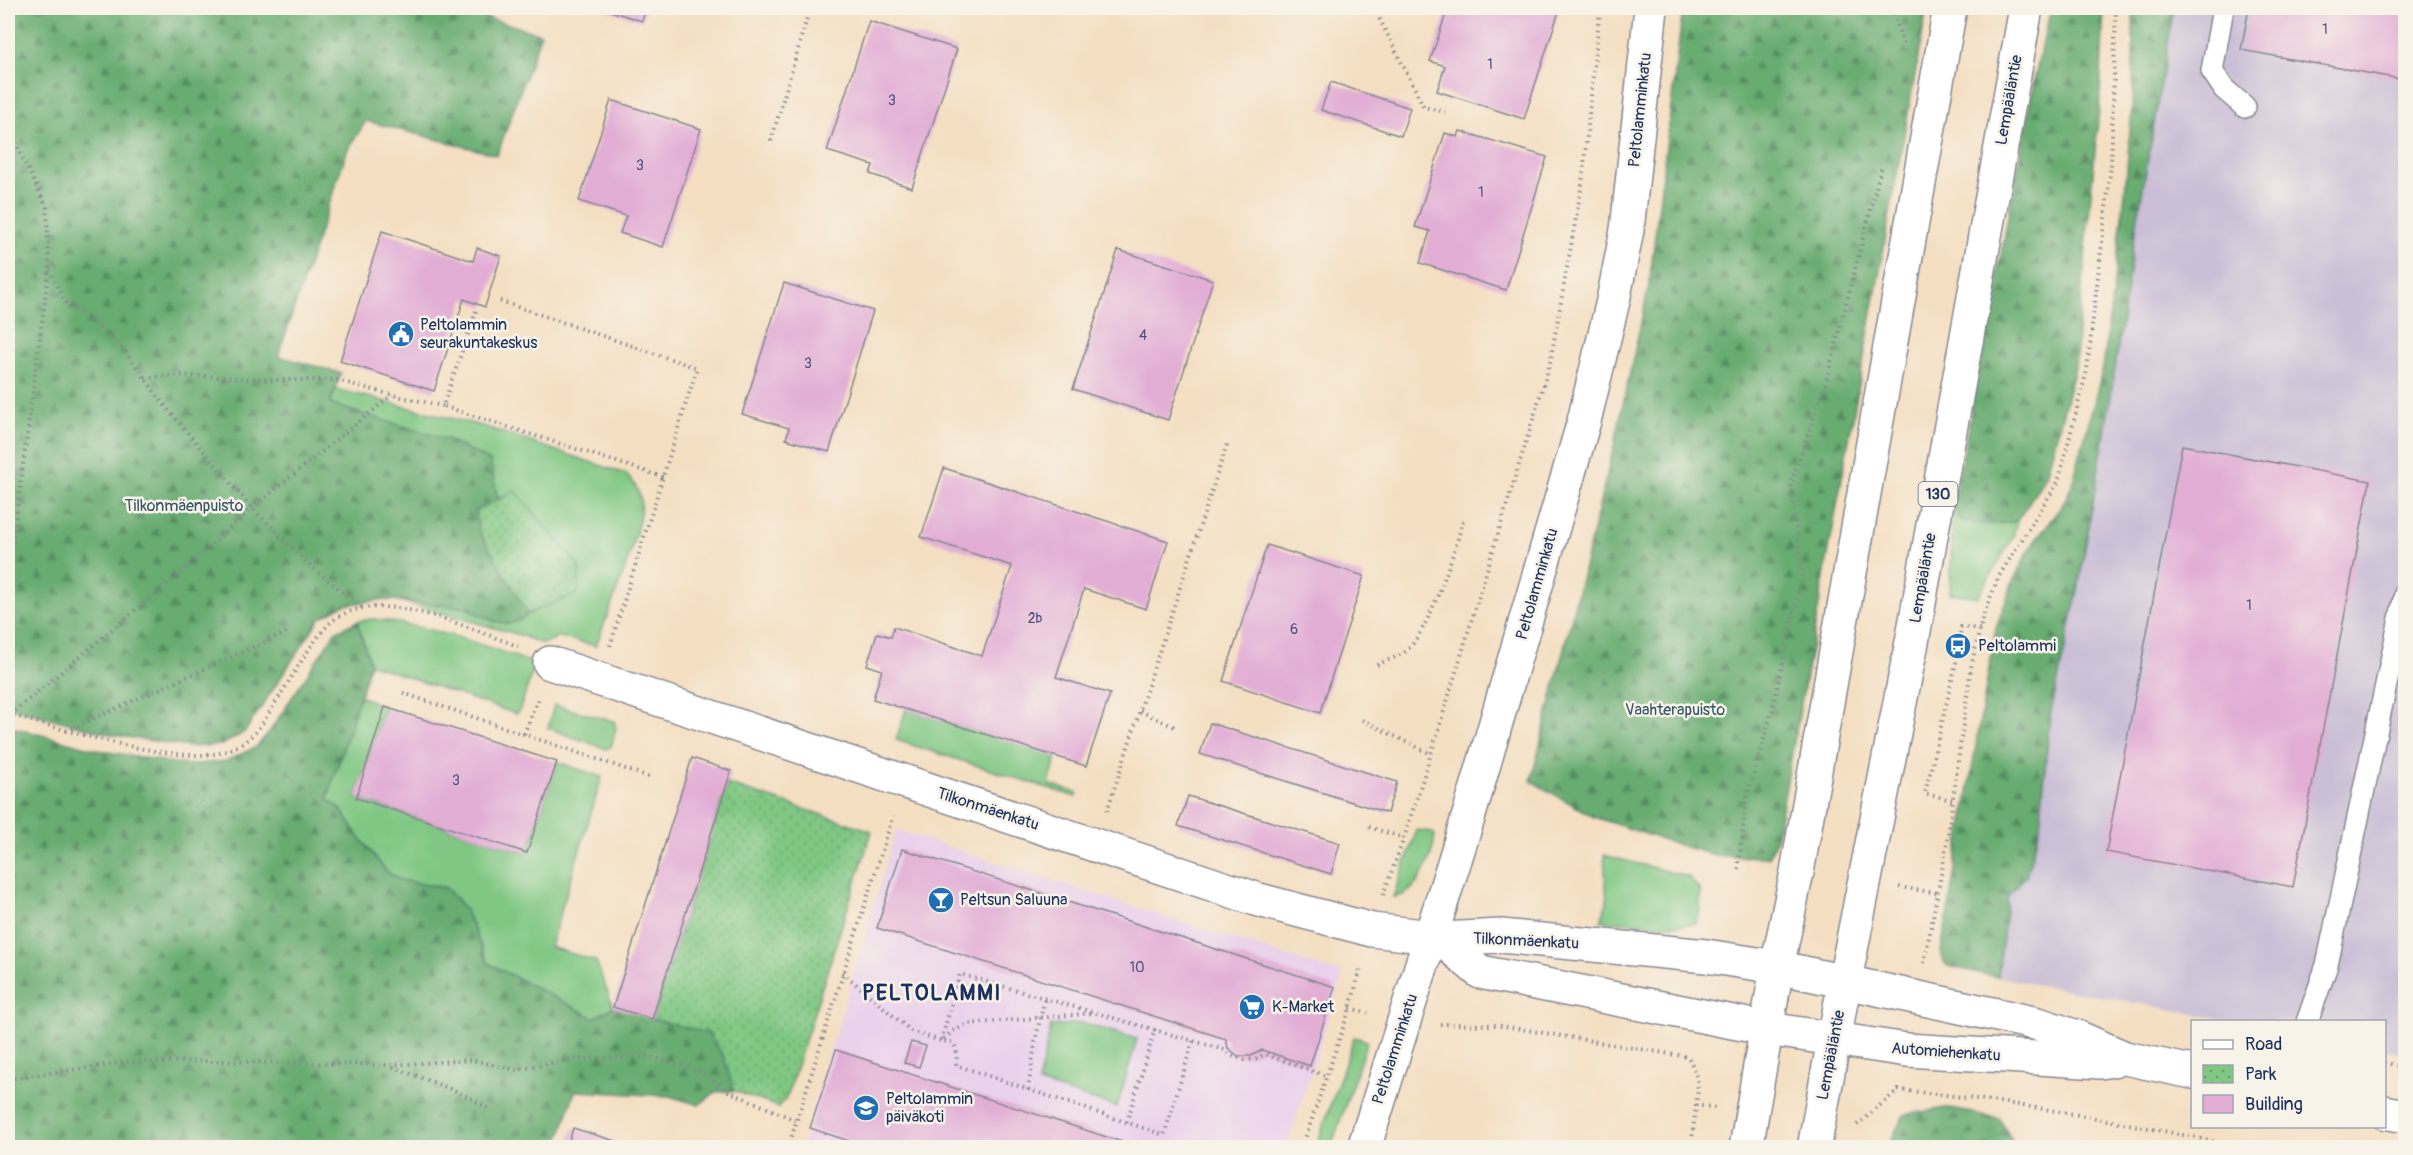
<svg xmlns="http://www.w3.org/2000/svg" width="2413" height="1155" viewBox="0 0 2413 1155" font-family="Pangolin,sans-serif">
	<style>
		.built { fill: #ead1ec }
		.industrial { fill: #cabfd6 }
		.grass { fill: #80c783; stroke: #4e7b70; stroke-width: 1.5 }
		.forest { fill: url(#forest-firs); stroke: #426e68; stroke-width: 1.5 }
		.park { fill: url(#park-dots); stroke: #4e7b70; stroke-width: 1.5 }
		.building { fill: #e2aed6 }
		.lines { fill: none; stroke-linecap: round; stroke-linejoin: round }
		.service-casing { stroke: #888790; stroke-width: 24 }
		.minor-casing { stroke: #888790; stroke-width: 36 }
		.tertiary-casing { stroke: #888790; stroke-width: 36 }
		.secondary-casing { stroke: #888790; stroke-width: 36 }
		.primary-casing { stroke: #888790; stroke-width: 36 }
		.path { stroke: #888790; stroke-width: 4; stroke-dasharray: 1.5 4.5; stroke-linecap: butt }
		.service { stroke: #fff; stroke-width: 21 }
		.minor { stroke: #fff; stroke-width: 33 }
		.tertiary { stroke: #fff; stroke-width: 33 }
		.secondary { stroke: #fff; stroke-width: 33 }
		.primary { stroke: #fff; stroke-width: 33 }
		.labels { text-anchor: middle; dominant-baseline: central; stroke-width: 5; stroke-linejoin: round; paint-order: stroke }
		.number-label { font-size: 14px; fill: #4d4f7c }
		.shield { fill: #f7f3e8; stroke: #5d6a87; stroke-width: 1.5 }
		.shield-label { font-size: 15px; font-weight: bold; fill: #1b2f5e }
		.street-label { font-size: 16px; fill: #1b2f5e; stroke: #f7f3e8 }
		.poi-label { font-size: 16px; fill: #1b2f5e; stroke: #f7f3e8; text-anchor: start }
		.park-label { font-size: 16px; fill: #345567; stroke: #f7f3e8 }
		.district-label { font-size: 22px; font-weight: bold; letter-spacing: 1.5px; fill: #1b2f5e; stroke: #f7f3e8 }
	</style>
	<defs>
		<pattern id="forest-firs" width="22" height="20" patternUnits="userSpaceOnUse" patternTransform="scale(1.5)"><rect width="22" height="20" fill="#68ac71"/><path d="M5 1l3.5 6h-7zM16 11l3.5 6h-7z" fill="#558c60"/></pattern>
		<pattern id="park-dots" width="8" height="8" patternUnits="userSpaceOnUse" patternTransform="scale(1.5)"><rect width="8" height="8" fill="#80c783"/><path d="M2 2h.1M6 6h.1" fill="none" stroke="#68a26e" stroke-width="1.8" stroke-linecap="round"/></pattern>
	</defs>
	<rect width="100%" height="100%" fill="#f7f3e8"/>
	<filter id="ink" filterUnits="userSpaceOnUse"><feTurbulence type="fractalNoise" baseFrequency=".0167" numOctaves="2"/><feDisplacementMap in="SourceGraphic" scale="12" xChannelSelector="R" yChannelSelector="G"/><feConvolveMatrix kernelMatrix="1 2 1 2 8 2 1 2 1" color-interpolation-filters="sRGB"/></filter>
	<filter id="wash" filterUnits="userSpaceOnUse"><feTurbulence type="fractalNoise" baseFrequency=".008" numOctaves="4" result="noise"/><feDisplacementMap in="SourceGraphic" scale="24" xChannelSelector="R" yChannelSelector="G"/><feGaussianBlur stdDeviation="1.35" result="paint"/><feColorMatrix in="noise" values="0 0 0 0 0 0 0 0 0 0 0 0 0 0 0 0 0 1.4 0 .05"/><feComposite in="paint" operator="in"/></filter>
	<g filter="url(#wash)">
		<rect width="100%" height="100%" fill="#f4dfc2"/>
		<path class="built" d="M896 830 1343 974 1287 1147 802 1148Z"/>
		<path class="industrial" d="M2174 8H2405V1054L2385 1050 2384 1022 2232 1021 1998 977 2008 896 2026 876 2040 827 2050 716 2109 408 2133 246Z"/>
		<path class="grass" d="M336 389 486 427 626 474C632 480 638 487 640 497 646 525 607 614 596 646L556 636 553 640 542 644 520 635 396 600 466 608 493 621 520 620 528 614 577 593 515 491 498 499 489 460 330 404Z
			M1953 506 1962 521C1982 525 1998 525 2017 521L2013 537 1978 597 1950 593Z
			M373 619C430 626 482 644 535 664L520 709 516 714 370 664 357 621Z
			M360 696 385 707 356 798 527 853 557 762 602 777 550 947 596 961 613 1007 594 1018 488 963 465 909 446 888 400 880 387 872 359 837 340 808 327 799Z
			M554 705 614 721 616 728 611 747 606 749 548 728Z
			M906 709 1057 756 1049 784 1077 793 1076 797 896 740Z
			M1417 830 1431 832 1435 835C1433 856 1418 897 1393 897Z
			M1604 855 1689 877 1700 890V910L1696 924 1671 925 1601 921 1607 902Z
			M1083 1023 1137 1039 1117 1107 1038 1083 1051 1026Z
			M1354 1037 1367 1041 1331 1147H1316Z"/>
		<path class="forest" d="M8 8H481L479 15 541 34 497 155 366 121 347 151 278 356 341 373 330 404 449 440 490 461 501 517 528 614 520 620 508 624 493 621 466 608 396 600H379L344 605 320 618 245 732 222 745 189 747 109 734 8 707Z
			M1683 8H1927C1877 284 1828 560 1777 836L1769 857 1718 856 1685 847 1594 817 1531 781 1614 446 1649 285Z
			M2051 8H2104L2100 98 2075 368 2046 476 2017 521C1997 525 1981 525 1962 521L1953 506 2035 76Z
			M2133 8H2174L2133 246 2109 408 2078 590 2050 716 2040 827 2026 876 2008 896 1998 977 1948 966 1944 963 1941 952 1996 627 2013 581 2030 548 2063 504 2072 485 2103 368 2125 193 2133 93Z
			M357 621 370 664 327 799 339 807 359 837 387 872 400 880 446 888 465 909 488 963 594 1018 613 1007 708 1033 724 1057 734 1091 716 1092 699 1105 669 1096 575 1091 557 1147H8V726L102 751 187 765 226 761 256 747 270 731 335 632Z
			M1945 1108 1999 1118 2016 1147H1887L1904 1115Z"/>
		<path class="park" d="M515 491 579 566 578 593 528 614 479 531 475 511Z
			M727 784 872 831 787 1097 779 1107 734 1091 724 1057 708 1033 652 1019Z"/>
		<g id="blocks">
			<path class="building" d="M601 8H646L642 21Z
				M1448 8H1560L1524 119 1437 91 1445 66 1430 61Z
				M2249 8H2406V80L2241 50Z
				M869 21 957 49 912 188 870 174 873 165 827 151Z
				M1331 82 1410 108 1401 136 1321 110Z
				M611 100 701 129 663 247 620 233 626 216 579 201Z
				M1460 131 1547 157 1506 290 1420 263 1430 231 1415 227 1445 133 1458 137Z
				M382 231 473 261 477 248 501 256 485 307 464 299 434 391 340 361Z
				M1118 250 1213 280 1168 420 1073 389Z
				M784 283 873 311 829 452 786 439 789 428 742 414Z
				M2182 445 2370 481 2293 887 2106 852Z
				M944 468 1168 541 1146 609 1084 589 1056 677 1110 694 1086 766 873 699 882 670 867 665 877 633 891 637 894 627 982 656 1012 566 921 537Z
				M1267 545 1364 576 1320 713 1223 681Z
				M385 707 557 762 527 853 356 798Z
				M1210 723 1397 782 1387 813 1200 754Z
				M692 758 731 771 652 1019 613 1007Z
				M1188 796 1340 843 1331 874 1178 826Z
				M902 849 1335 987 1310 1066 1262 1050 1251 1056H1238L1228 1048 1226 1039 877 928Z
				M911 1042 926 1046 919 1067 904 1063Z
				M836 1050 1138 1147V1148H870L810 1128Z
				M573 1128 635 1147V1148H567Z"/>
		</g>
	</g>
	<g filter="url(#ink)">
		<use href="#blocks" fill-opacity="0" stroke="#888790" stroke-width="1.5"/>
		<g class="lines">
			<defs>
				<path id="service" d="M2223 8 2212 71 2224 89 2245 107
					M2307 1022 2327 965 2406 590"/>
				<path id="minor" d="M550 663 1259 900 1372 930 1431 937"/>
				<path id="tertiary" d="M1431 937 1441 939 1501 936 1706 956 1777 967
					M1441 939 1480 972 1768 1029
					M1364 1148 1469 815 1584 421 1613 301 1627 230 1651 8"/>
				<path id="secondary" d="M1768 1029 1907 1050 2100 1062 2118 1059
					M2384 1112 2406 1116
					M1746 1148 1777 967 2038 1024 2077 1037 2125 1058 2192 1072
					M1814 1148 1845 980"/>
				<path id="primary" d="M1777 967 1797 872 1950 8
					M1845 980 1912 642 2026 8"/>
			</defs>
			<use href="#service" class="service-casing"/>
			<use href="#minor" class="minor-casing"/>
			<use href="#tertiary" class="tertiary-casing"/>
			<use href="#secondary" class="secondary-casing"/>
			<use href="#primary" class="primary-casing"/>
			<path class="path" d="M1374 8 1424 107 1445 112
				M1892 8 1904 46
				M8 119 15 142 47 208 49 269 8 578
				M771 141 810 8
				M49 270 65 302 92 320 125 352 169 411 252 508 314 569 364 609
				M500 301 697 368 610 646
				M476 311 443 406 663 477
				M145 378 178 375 271 380H337L392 395 443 406
				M1377 665C1386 660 1399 657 1406 651 1429 632 1456 548 1464 517
				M403 693 649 777
				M1140 711 1177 728
				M8 714C56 727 182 768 226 751 257 739 262 723 279 697 292 677 312 641 328 625 372 581 469 629 518 646
				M10 715 187 567 252 508 392 395
				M1362 720 1431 754
				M66 731 287 632
				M524 734 539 697
				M1952 800 1925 794 1956 663 1961 627 1980 629
				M1107 811 1228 441
				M1369 827 1404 838
				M1738 869 1747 797 1772 711 1802 577 1791 483 1826 382 1882 165
				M1899 887 1937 893
				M1383 895 1404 838 1431 754 1550 363 1582 184 1600 8
				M1924 963 1946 849 1971 667 1983 616 1999 576 2058 482 2087 370 2111 166 2116 8
				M842 972 911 1031 941 1041 953 1031 968 1024 1093 1013
				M1350 1008 1368 1013
				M1440 1024 1496 1025 1688 1057C1699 1076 1699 1083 1696 1105L1717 1108
				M1193 1041 1164 1135 956 1065C957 1056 958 1049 952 1042L941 1041 960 974 1225 1050 1230 1055 1245 1060 1256 1059 1265 1054 1326 1076
				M2384 1063 2406 1067
				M393 1067 456 1091 489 1108
				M8 1079 127 1062 212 1061 389 1065 472 1060 516 1070 566 1060 648 1056 700 1071 728 1091 795 1120
				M1028 1090 1036 1037 1045 998
				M1898 1090C2015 1101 2130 1123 2244 1148
				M1127 1122 1155 1029
				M1857 1125 1898 1090 1899 1085
				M788 1148 893 816
				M1302 1148 1350 1008 1361 966
				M1691 1148 1696 1105"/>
			<use href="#service" class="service"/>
			<use href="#minor" class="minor"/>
			<use href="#tertiary" class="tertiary"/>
			<use href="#secondary" class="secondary"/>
			<use href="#primary" class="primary"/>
		</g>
	</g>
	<defs>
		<symbol id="civic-disc" viewBox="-11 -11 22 22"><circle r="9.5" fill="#1f6fb2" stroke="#f7f3e8"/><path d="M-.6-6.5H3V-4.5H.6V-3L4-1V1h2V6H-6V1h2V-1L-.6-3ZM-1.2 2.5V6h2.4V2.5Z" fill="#fff"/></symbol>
		<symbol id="bus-disc" viewBox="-11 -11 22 22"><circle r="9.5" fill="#1f6fb2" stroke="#f7f3e8"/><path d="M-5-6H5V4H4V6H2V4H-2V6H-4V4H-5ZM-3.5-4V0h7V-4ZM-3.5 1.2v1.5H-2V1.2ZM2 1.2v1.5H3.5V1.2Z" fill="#fff"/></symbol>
		<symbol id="bar-disc" viewBox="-11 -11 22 22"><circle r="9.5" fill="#1f6fb2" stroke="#f7f3e8"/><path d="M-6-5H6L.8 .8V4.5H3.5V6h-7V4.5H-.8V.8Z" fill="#fff"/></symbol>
		<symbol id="supermarket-disc" viewBox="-11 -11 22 22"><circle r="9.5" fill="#1f6fb2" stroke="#f7f3e8"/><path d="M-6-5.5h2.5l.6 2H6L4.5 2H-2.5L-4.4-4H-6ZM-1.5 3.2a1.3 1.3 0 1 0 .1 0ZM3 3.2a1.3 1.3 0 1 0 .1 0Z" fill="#fff"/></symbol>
		<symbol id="school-disc" viewBox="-11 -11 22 22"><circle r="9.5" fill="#1f6fb2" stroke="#f7f3e8"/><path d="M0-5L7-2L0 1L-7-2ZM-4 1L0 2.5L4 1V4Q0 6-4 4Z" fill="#fff"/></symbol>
	</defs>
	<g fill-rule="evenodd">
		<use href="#civic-disc" x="386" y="319" width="30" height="30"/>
		<use href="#bus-disc" x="1943" y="631" width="30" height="30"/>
		<use href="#bar-disc" x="926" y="885" width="30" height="30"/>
		<use href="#supermarket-disc" x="1237" y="992" width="30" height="30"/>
		<use href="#school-disc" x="851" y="1093" width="30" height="30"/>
	</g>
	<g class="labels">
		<g class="number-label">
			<text x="2325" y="29">1</text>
			<text x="1490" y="64">1</text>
			<text x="892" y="100">3</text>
			<text x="640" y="165">3</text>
			<text x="1481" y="192">1</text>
			<text x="1143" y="335">4</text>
			<text x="808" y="363">3</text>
			<text x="2249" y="605">1</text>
			<text x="1035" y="618">2b</text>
			<text x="1294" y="629">6</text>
			<text x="456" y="780">3</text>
			<text x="1137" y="967">10</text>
		</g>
		<rect class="shield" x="1918.5" y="482" width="39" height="24" rx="4.5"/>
		<g class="shield-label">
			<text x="1938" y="494">130</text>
		</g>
		<g class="street-label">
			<text transform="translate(2009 100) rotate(-80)">Lempääläntie</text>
			<text transform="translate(1640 110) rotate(-84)">Peltolamminkatu</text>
			<text transform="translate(1923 578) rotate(-80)">Lempääläntie</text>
			<text transform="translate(1537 584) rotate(-74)">Peltolamminkatu</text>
			<text transform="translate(988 809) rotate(18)">Tilkonmäenkatu</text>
			<text transform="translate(1526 941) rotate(3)">Tilkonmäenkatu</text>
			<text transform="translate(1395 1049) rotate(-72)">Peltolamminkatu</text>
			<text transform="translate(1946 1052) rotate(4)">Automiehenkatu</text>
			<text transform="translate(1831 1055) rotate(-79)">Lempääläntie</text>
		</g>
		<g class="poi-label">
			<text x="420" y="325">Peltolammin<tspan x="420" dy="18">seurakuntakeskus</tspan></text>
			<text x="1978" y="646">Peltolammi</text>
			<text x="960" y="900">Peltsun Saluuna</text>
			<text x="1272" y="1007">K-Market</text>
			<text x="886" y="1099">Peltolammin<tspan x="886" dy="18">päiväkoti</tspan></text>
		</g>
		<g class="park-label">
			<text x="184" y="506">Tilkonmäenpuisto</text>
			<text x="1675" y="710">Vaahterapuisto</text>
		</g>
		<g class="district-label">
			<text x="932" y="993">PELTOLAMMI</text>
		</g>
	</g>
	<rect width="2413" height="1155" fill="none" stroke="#f7f3e8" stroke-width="30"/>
	<rect x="2191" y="1020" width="195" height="108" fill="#f7f3e8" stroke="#9fa5b1" stroke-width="1.5"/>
	<rect x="2203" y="1040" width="30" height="9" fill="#ffffff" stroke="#9fa5b1" stroke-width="1.5"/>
	<text x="2245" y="1050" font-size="18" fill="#1b2f5e">Road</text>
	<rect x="2203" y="1065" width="30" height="18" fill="url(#park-dots)" stroke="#9fa5b1" stroke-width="1.5"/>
	<text x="2245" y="1080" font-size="18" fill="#1b2f5e">Park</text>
	<rect x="2203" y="1095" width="30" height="18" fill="#e2aed6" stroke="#9fa5b1" stroke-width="1.5"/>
	<text x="2245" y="1110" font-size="18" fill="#1b2f5e">Building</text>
</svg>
